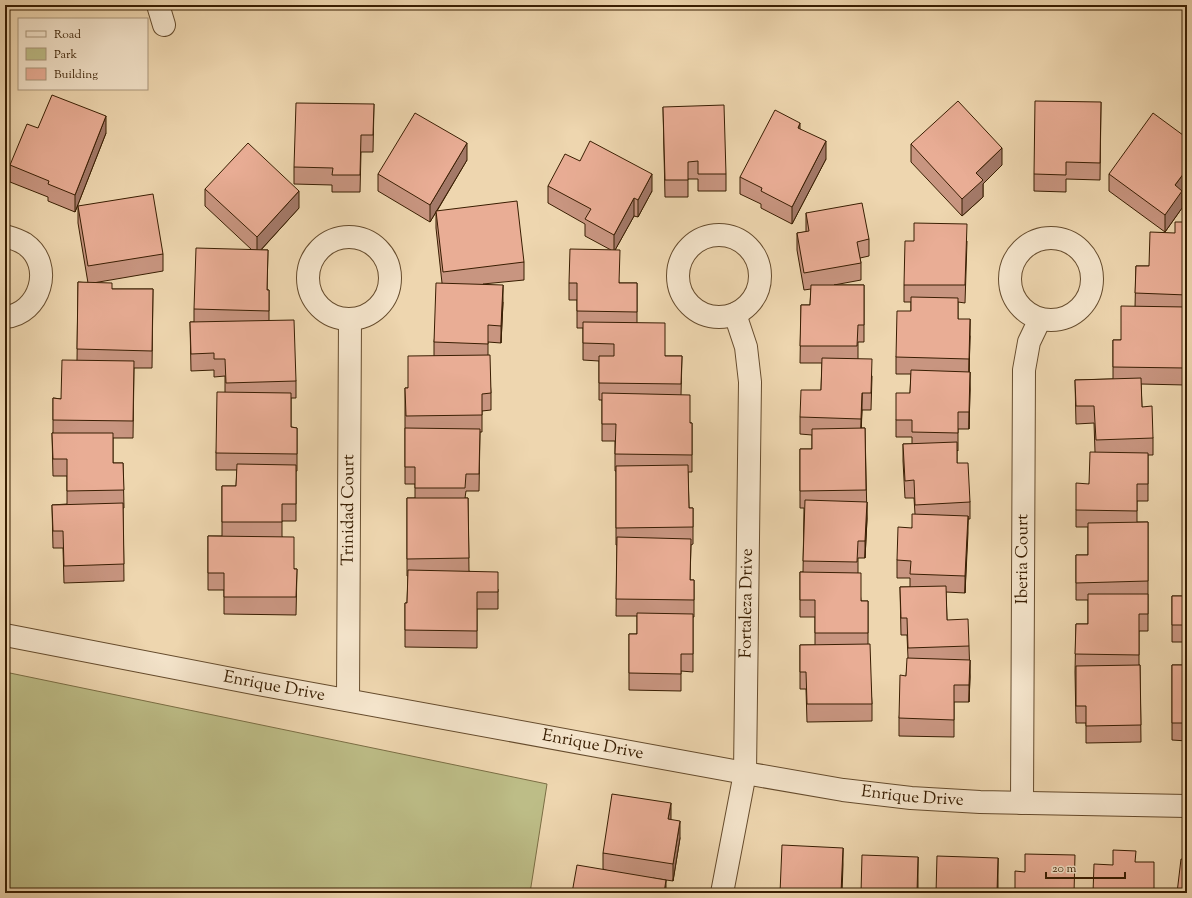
<svg xmlns="http://www.w3.org/2000/svg" width="1192" height="898" viewBox="0 0 1192 898" font-family="'Sorts Mill Goudy',serif">
	<style>
		.green { fill: #bdbd87; stroke: #7b6e44 }
		.lines { fill: none; stroke-linecap: round; stroke-linejoin: round }
		.minor-casing { stroke: #664c2d; stroke-width: 24 }
		.tertiary-casing { stroke: #664c2d; stroke-width: 24 }
		.minor { stroke: #f4e4cb; stroke-width: 22 }
		.tertiary { stroke: #f4e4cb; stroke-width: 22 }
		.wall { fill: #c89580; stroke: #391e02 }
		.shaded-wall { fill: #a37968; stroke: #391e02 }
		.building { fill: #e9ad95; stroke: #391e02 }
		.labels { text-anchor: middle; dominant-baseline: central; stroke-width: 3; stroke-linejoin: round; paint-order: stroke }
		.street-label { font-size: 17px; fill: #391e02; stroke: #f4e4cb }
	</style>
	<rect width="100%" height="100%" fill="#eed6af"/>
	<filter id="stains"><feTurbulence type="fractalNoise" baseFrequency=".005" numOctaves="4"/><feColorMatrix values="0 0 0 0 .2 0 0 0 0 .09 0 0 0 0 .02 0 0 0 .5 -.17"/></filter>
	<radialGradient id="worn" r=".72"><stop offset=".6" stop-color="#630" stop-opacity="0"/><stop offset="1" stop-color="#630" stop-opacity=".3"/></radialGradient>
	<path class="green" d="M5 672 547 784 530 893H5Z"/>
	<g class="lines">
		<defs>
			<g id="minor">
				<path d="M158 5 164 25"/>
				<circle cx="719" cy="276" r="41"/>
				<path d="M5 236C12 238 19 240 25 244 55 265 40 314 5 317"/>
				<circle cx="349" cy="278" r="41"/>
				<circle cx="1051" cy="279" r="41"/>
				<path id="s1" d="M348 700 350 319"/>
				<path id="s2" d="M1022 803 1024 370 1029 342 1040 319"/>
				<path id="s3" d="M722 893 745 773 750 382 746 347 735 314"/>
			</g>
			<g id="tertiary">
				<path id="s4" d="M5 635 258 684 745 773 843 790 911 798 980 802 1187 806"/>
			</g>
		</defs>
		<use href="#minor" class="minor-casing"/>
		<use href="#tertiary" class="tertiary-casing"/>
		<use href="#minor" class="minor"/>
		<use href="#tertiary" class="tertiary"/>
	</g>
	<path class="wall" d="M1101 102 1100 180 1066 179V192L1034 191V174Z
		M374 104 373 152H361L360 192H332V185L294 184V167Z
		M663 107 726 174V191H698V179H688V197H665Z
		M38 128 106 133 75 212 48 201V197L10 182V165Z
		M800 129 826 159 792 224 761 208V204L740 194V177Z
		M1187 138V186L1182 193V208L1165 232 1109 191V174Z
		M911 144 1002 165 983 184V197L962 216 911 162Z
		M467 160 437 211 524 262V280L483 284 503 302 501 343 488 342V355L491 393V410L482 411V432H480L479 491H466L465 498H468L469 571 498 589V609H477V648L405 647V603H407L408 576H407V498H415V484H405V388H408L434 356V342L442 283 436 228V212L430 222 378 191V174Z
		M580 161 652 191 638 217 634 216 615 250 619 283H637V323L665 356H682L681 395 690 423H692V472H688L689 508H693V544L691 545 690 580H694V617H693V672L681 671V691L629 690V634H637V616H616L617 545H616V471H615V441H602V400H599V361L583 360V328H577V300H569V283L611 250 585 236V224L548 203V186Z
		M205 189 299 208 261 250H268L267 290H269V320L296 381V398H291V427L297 428V471H296V521H282V536L294 569H297L296 615 224 614V590H208V536H222V486H236L237 470H216V453L225 392V376L214 377V370L191 371 190 322H194V309L252 250 205 206Z
		M78 206 163 254V271L93 283 112 289H153L152 368H134L133 438H113V463H123L124 508H123L124 581 64 583 63 548H53L52 505 67 504V476H53L52 433H53V398L61 399 77 360 78 282 88 283 78 223Z
		M806 213 869 239V256L860 258 861 263V280L834 285H864V342H858V359L872 376 871 410H862L861 428H865L867 519 865 558H858V573L861 601H868V644L872 704V721L807 722 806 689H800V645H815V617H800V572H803L804 508H800V449H812V435L800 434V417L821 390 822 363H800L801 305H810L811 289 804 290 797 250V233L806 232Z
		M1187 222V312H1186L1185 385 1141 384 1142 407 1153 438V455H1148V501H1137V522H1148V631H1139V665H1140L1141 742 1086 743V723H1076L1075 672 1076 624H1088V600H1076V555H1088V527H1076V510L1089 484 1095 452 1094 423 1076 424 1075 380 1113 379V340H1121L1135 307 1136 266H1149L1175 233Z
		M967 241 965 303 958 302V319L970 336 969 372 970 390 969 429H958V451L957 450V463L970 502V519H968L965 593 946 592 947 620 969 646 970 677 969 702H954V737L899 736V718L906 676 908 658 907 635H901L900 587H910V578H897V560L912 528 915 514 914 498H905L903 461V444H912V437H896V420L910 393 911 374H896V357L911 311V302H904V285Z
		M1187 482V510H1184V493Z
		M1172 596H1187V741L1172 740V665H1183V642H1172Z
		M671 820 680 838 673 881 653 878 666 893 603 869V853Z"/>
	<path class="shaded-wall" d="M106 116V133L75 212V195Z
		M800 123V140L798 128Z
		M826 141V159L792 224V207Z
		M467 143V160L430 222V205Z
		M1002 148V165L983 184V197L962 216V199L976 173Z
		M1187 169V186L1182 193V208L1165 232V215L1175 185Z
		M652 174V191L638 217V200Z
		M299 191V208L257 254V237Z
		M634 198V216L614 252V235Z
		M503 285V302L501 343V326Z
		M970 319V336L969 376V359Z
		M970 372V390L969 429V412Z
		M862 393V410L861 436V419Z
		M867 502V519L865 558V541Z
		M968 516V533L965 593V576Z
		M970 660V677L969 702V685Z
		M671 803V820L668 819Z
		M680 821V838L673 881V864Z
		M843 848V865L842 893H841Z
		M918 857V893H917Z
		M998 858V893H997Z
		M666 880V893H664Z"/>
	<path class="building" d="M52 95 106 116 75 195 48 184 49 181 10 165 27 124 38 128Z
		M958 101 1002 148 976 173 983 180 962 199 911 144Z
		M1035 101 1101 102 1100 163 1066 162V175L1034 174Z
		M296 103 374 104 373 135H361L360 175H332L333 168 294 167Z
		M724 105 726 174H698V161L688 162V180H665L663 107Z
		M775 110 800 123 798 128 826 141 792 207 761 191 762 188 740 177Z
		M415 113 467 143 430 205 378 174Z
		M1153 113 1187 138V169L1175 185 1182 191 1165 215 1109 174Z
		M590 141 652 174 638 200 634 198 614 235 585 219 591 209 548 186 565 154 580 161Z
		M248 143 299 191 257 237 205 189Z
		M153 194 163 254 88 266 78 206Z
		M517 201 524 262 443 272 436 211Z
		M862 203 869 239 857 242 861 263 804 273 797 233 809 231 806 213Z
		M1175 222H1187V295L1135 293 1136 266H1149L1150 232 1175 233Z
		M914 223 967 224 965 285H904L905 241H914Z
		M196 248 268 250 267 290H269V311L194 309Z
		M570 249 620 250 619 283H637V312L577 311V283H569Z
		M78 282 112 283V289H153L152 351 77 349Z
		M436 283 503 285 501 326 488 325V344L434 342Z
		M811 285H864V325H858L857 346H800L801 305H810Z
		M911 297 958 298V319H970L969 359 896 357 897 311H911Z
		M1121 306 1186 307 1185 368 1113 367V340H1121Z
		M294 320 296 381 226 383 225 359H214V353L191 354 190 322Z
		M583 322 665 323V356H682L681 384 599 383V356H614V344L583 343Z
		M490 355 491 393 482 394V415L406 416 405 388H408V356Z
		M822 358 872 359 871 393H862L861 419 800 417 801 390H821Z
		M62 360 134 361 133 421 53 420V398L61 399Z
		M911 370 970 372 969 412H958V433L912 432V420H896V393H910Z
		M1141 378 1142 407 1152 406 1153 438 1096 440 1094 406H1076L1075 380Z
		M217 392 291 393V427L297 428V454L216 453Z
		M602 393 690 395V423H692V455L615 454 616 424H602Z
		M405 428 480 429 479 474H466L465 488H415V467H405Z
		M865 428 866 490 800 491V449H812V429Z
		M52 433H113V463H123L124 490 67 491V459H53Z
		M957 442V463H968L970 502 915 505 914 480 905 481 903 444Z
		M1090 452 1148 453V484H1137V511L1076 510V483L1089 484Z
		M237 464 296 465V504H282V522H222V486H236Z
		M688 465 689 508H693V527L616 528V466Z
		M1187 482V493H1184Z
		M407 498H468L469 558 407 559Z
		M805 500 867 502 865 541H858L857 562 803 561Z
		M123 503 124 564 64 566 63 531H53L52 505Z
		M912 514 968 516 965 576 910 574 911 561 897 560 898 527 912 528Z
		M1148 522V581L1076 583V555H1088V523Z
		M208 536 294 537V569H297L296 597H224V573H208Z
		M617 537 691 539 690 580H694V600L616 599Z
		M408 570 498 572V592H477V631L405 630V603H407Z
		M800 572 861 573V601H868V633H815V600H800Z
		M946 586 947 620 968 619 969 646 908 648 907 618H901L900 587Z
		M1088 594H1148V614H1139V655L1075 654 1076 624H1088Z
		M1172 596H1187V654H1183V625H1172Z
		M637 613 693 614V654H681V674L629 673V634H637Z
		M870 644 872 704H807L806 672H800V645Z
		M907 658 970 660 969 685H954V720L899 718 900 675 906 676Z
		M1140 665 1141 725 1086 726V706H1076V666Z
		M1172 665H1187V723H1172Z
		M612 794 671 803 668 819 680 821 673 864 603 853Z
		M782 845 843 848 841 893H780Z
		M1113 850 1136 851 1135 862H1154V893H1093L1094 864 1113 865Z
		M1025 854 1075 855 1074 893H1015V871L1025 872Z
		M862 855 918 857 917 893H861Z
		M937 856 998 858 997 893H936Z
		M1181 859 1187 860V893H1177Z
		M577 865 666 880 664 893H572Z"/>
	<g class="labels">
		<g class="street-label">
			<text stroke="none"><textPath href="#s1" startOffset="190">Trinidad Court</textPath></text>
			<text stroke="none"><textPath href="#s2" startOffset="244">Iberia Court</textPath></text>
			<text stroke="none"><textPath href="#s3" startOffset="292">Fortaleza Drive</textPath></text>
			<text stroke="none"><textPath href="#s4" startOffset="274">Enrique Drive</textPath></text>
			<text stroke="none"><textPath href="#s4" startOffset="598">Enrique Drive</textPath></text>
			<text stroke="none"><textPath href="#s4" startOffset="922">Enrique Drive</textPath></text>
		</g>
	</g>
	<rect width="1192" height="898" fill="none" stroke="#eed6af" stroke-width="20"/>
	<rect x="6" y="6" width="1180" height="886" fill="none" stroke="#391e02" stroke-width="2"/>
	<rect x="10" y="10" width="1172" height="878" fill="none" stroke="#391e02"/>
	<rect x="18" y="18" width="130" height="72" fill="#f4e4cb" stroke="#a9957b"/>
	<rect x="26" y="31" width="20" height="6" fill="#f4e4cb" stroke="#a9957b"/>
	<text x="54" y="38" font-size="12" fill="#391e02">Road</text>
	<rect x="26" y="48" width="20" height="12" fill="#bdbd87" stroke="#a9957b"/>
	<text x="54" y="58" font-size="12" fill="#391e02">Park</text>
	<rect x="26" y="68" width="20" height="12" fill="#e9ad95" stroke="#a9957b"/>
	<text x="54" y="78" font-size="12" fill="#391e02">Building</text>
	<path d="M1046 872v6h79v-6" fill="none" stroke="#391e02" stroke-width="2"/>
	<text x="1052" y="872" font-size="12" fill="#391e02" stroke="#f4e4cb" stroke-width="3" paint-order="stroke">20 m</text>
	<rect width="100%" height="100%" filter="url(#stains)"/>
	<rect width="100%" height="100%" fill="url(#worn)"/>
</svg>
